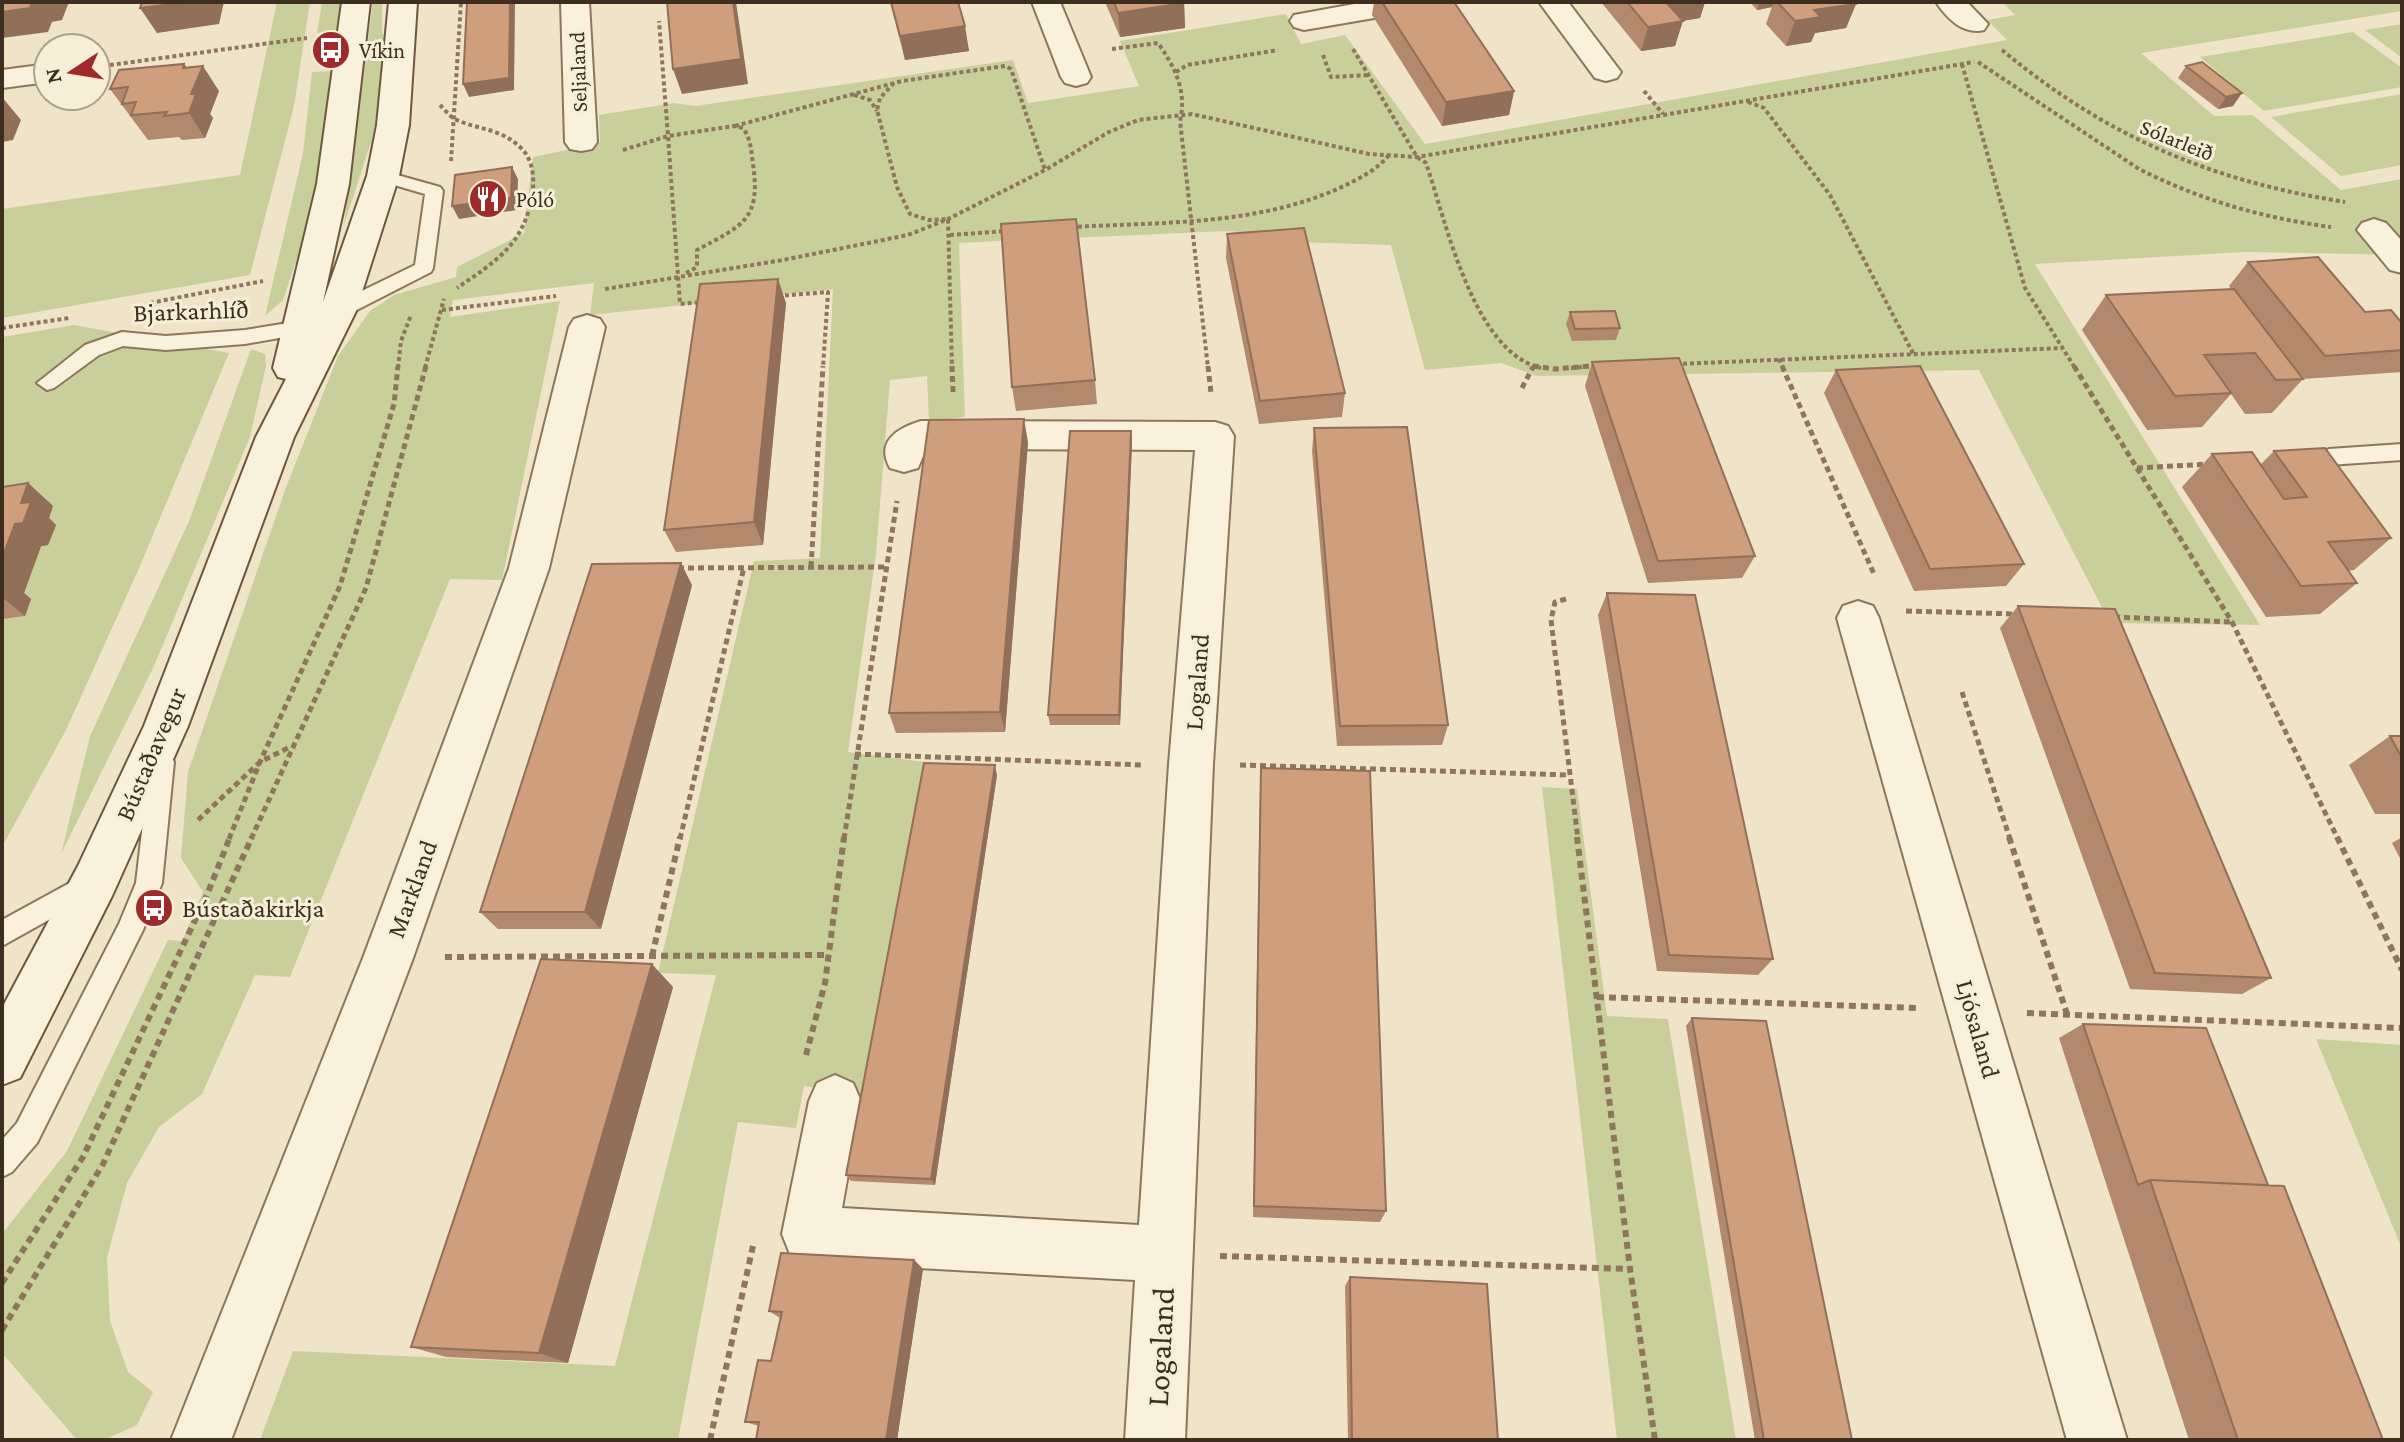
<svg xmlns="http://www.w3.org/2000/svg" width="2404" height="1442" viewBox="0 0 2404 1442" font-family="'Crimson Pro',serif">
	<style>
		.green { fill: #c9cf9b }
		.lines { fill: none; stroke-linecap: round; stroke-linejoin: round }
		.lane-casing { stroke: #8d765c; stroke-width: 4 }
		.street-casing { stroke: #8d765c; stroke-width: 4 }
		.secondary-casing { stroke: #6f573f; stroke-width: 4 }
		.path-far2 { stroke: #8d765c; stroke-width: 4; stroke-dasharray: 4 3; stroke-linecap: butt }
		.path-far1 { stroke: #8d765c; stroke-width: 5; stroke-dasharray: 6 4; stroke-linecap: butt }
		.path { stroke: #8d765c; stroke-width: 6; stroke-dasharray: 7 5; stroke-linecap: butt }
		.lane { fill: #faf1dc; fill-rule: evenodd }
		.street { fill: #faf1dc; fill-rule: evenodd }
		.secondary { fill: #faf1dc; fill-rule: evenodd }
		.wall { fill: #b2896c }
		.shaded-wall { fill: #916f58 }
		.building { fill: #cf9f7d; stroke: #916f58; stroke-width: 2 }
		.labels { text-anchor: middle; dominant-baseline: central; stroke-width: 6; stroke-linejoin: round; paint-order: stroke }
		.far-poi-label { font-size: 22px; fill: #3d2e20; stroke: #f7eed8; text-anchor: start }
		.far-street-label { font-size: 22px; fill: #3d2e20; stroke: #f7eed8 }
		.street-label { font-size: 26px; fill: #3d2e20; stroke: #f7eed8 }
		.poi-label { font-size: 26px; fill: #3d2e20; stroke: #f7eed8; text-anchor: start }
		.near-street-label { font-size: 32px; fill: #3d2e20; stroke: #f7eed8 }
	</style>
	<rect width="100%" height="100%" fill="#f0e4c8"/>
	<path class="green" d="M277 2H310L294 106 250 275 2 318V209L240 175Z
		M322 2H342L338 30 317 33Z
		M373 2H382V31L389 53 373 136 344 225Z
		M2002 2H2402V11L2141 53 2214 116 2253 115 2341 190 2402 179V255L2246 252 2035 264 2260 625 2110 623 1979 370 1537 376 1501 363 1425 370 1391 245 1295 242 1270 234 1226 231 959 243 965 417 929 421 927 376 890 380 876 554 848 752 924 762 864 1096 804 1086 796 1128 738 1122 678 1440H260L293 1351 615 1366 716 975 658 973 754 561 820 558 833 289 590 315 594 283 453 300 450 317 560 301 502 580 450 579 290 977 255 975 202 1094 159 1127 127 1183 107 1258 110 1321 128 1372 153 1392 137 1425 104 1440H77L2 1353V1234L67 1151 168 940 182 941 203 892 181 858 188 772 285 490 338 356 370 311 394 295 456 277 457 267 524 233 533 157 600 143 599 115 674 103 695 106 1013 60 1028 103 1139 86 1120 41 1286 14 1301 44 1345 35 1425 144 2007 40 1987 20 2015 15Z
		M2402 24V58L2365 30Z
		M2353 32 2402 68V87L2264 111 2200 57Z
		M332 71 321 171 308 226 283 300 265 316 303 153 312 72Z
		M2402 94V165L2341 176 2271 117Z
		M74 325 229 353 140 566 66 730 2 847V337Z
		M251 349 265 354 266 366 250 437 154 666 61 854 90 736 189 521Z
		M1542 787 1577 789 1607 1016 1668 1019 1736 1440H1617Z
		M2316 1039 2402 1045V1249Z"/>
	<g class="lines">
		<defs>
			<path id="lane" d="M383 171 440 187 443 191 433 268 431 272 345 316H331L328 311 331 306 415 265 425 194 377 180 374 176Z
				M300 321 307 323 310 328 307 333 245 344 166 350 123 346 99 355 54 388 47 390 37 383 85 345 122 332 166 336 245 330Z
				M2402 444V460L2329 465 2322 462 2319 457 2322 452 2329 449Z
				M162 752 171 755 174 762 162 883 143 930 37 1143 12 1172 2 1177V1140L17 1123 119 924 136 883 150 762 153 755Z
				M86 874 95 878 99 886 95 894 2 946V920Z"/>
			<path id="street" d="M561 2H589L597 142 592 149 581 151 570 149 565 142Z
				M1032 2H1060L1091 77 1087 83 1076 86 1065 83 1061 77Z
				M1365 2H1429L1425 8 1415 11 1304 30 1294 27 1290 21 1294 15Z
				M1539 2H1568L1621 72 1617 78 1606 81 1595 78Z
				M1936 2H1967L1988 24 1984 30C1964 35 1947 19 1936 2Z
				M48 64V82L2 88V70Z
				M2374 219 2386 223 2402 241V273L2390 270 2357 230 2362 223Z
				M587 315 600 319 605 327 549 568 413 958 231 1440H171L363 958 509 568 569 327 574 319Z
				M921 421 1215 422 1228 426 1234 436 1213 764 1185 1440H1125L1135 1280 810 1262 790 1254 782 1234 809 1101 817 1083 835 1075 853 1083 861 1101 842 1208 1139 1225 1169 764 1195 450 926 449 918 468 904 472 890 468C875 441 898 428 921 421Z
				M1858 601 1873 606 1879 618 2127 1440H2067L1837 618 1843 606Z"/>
			<path id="secondary" d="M342 2H370L349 184 323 302 367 176 377 125 389 2H417L409 125 399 176 356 311 294 437 188 726 112 896 20 1078 2 1085V1008L78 866 144 726 256 437 286 379 278 377 273 368 317 184Z"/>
		</defs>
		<use href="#lane" class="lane-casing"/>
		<use href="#street" class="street-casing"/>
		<use href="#secondary" class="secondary-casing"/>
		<path class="path-far2" d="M1112 49 1158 43C1175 67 1187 91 1180 121L1208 368
			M1353 49 1417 157 1426 163C1446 221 1473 352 1541 368
			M2002 50C2107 137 2211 181 2345 202
			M1323 55 1331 77 1369 75
			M1978 62 2139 169C2200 200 2263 218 2331 227
			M1962 64 2025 288 2075 368
			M96 67 307 38
			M1176 72 1187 65 1278 50
			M894 83 880 98 877 110 897 187 910 214 929 220 948 219 952 368
			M1644 91 1663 114
			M854 95 870 100 877 111
			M1748 102 1764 108 1830 195 1914 355
			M440 105C444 109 449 115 453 118 475 130 500 127 521 148 533 159 535 180 532 195 524 245 496 261 457 288
			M735 126 902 81 1005 66 1011 69 1045 170
			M623 150 668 136 659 21
			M451 161 461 2
			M1071 227C1163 222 1258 226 1344 186 1360 178 1377 170 1389 155
			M950 235 1005 231
			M686 273 697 267V250C743 225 761 220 753 164 751 151 751 139 743 128L734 126 668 136 680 304 704 302
			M605 289 783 260 908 235 948 219 1045 170 1109 132 1138 120 1192 114 1369 154 1417 157 1974 62
			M778 296 828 292 823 368
			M150 303 263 281
			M442 310 556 296
			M2 328 69 318
			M1779 359 1783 368
			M1676 364 2062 348
			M398 368 401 341 411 315
			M425 368 444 299
			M1571 368 1594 366"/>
		<path class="path-far1" d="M952 366 953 392
			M1208 366 1211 393
			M1533 366 1555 369 1590 366
			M1782 366 1874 574
			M2074 366 2232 622 2338 839
			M1522 388 1533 367
			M2137 468 2209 464
			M811 567 823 366
			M678 568 885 567
			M1566 599 1555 602 1551 620 1578 839
			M1906 611 2016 614
			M2114 617 2232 622
			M1962 692 2010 839
			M855 754 1142 765
			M1240 765 1570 775
			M198 820 260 762 290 747
			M229 839 260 762 340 586 394 404 398 366
			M251 839 366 588 426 366
			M680 839 744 567
			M844 839 897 501"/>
		<path class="path" d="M1577 837 1630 1269 1655 1440
			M2009 837 2067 1014
			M2337 837 2402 970
			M652 956 680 837
			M445 957 828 955
			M1597 997 1916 1008
			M2027 1013 2402 1028
			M806 1055 825 983 844 837
			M1220 1256 1630 1269
			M2 1283 83 1157 207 895 230 837
			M2 1330 103 1164 252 837
			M710 1440 753 1246"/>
		<use href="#lane" class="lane"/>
		<use href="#street" class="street"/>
		<use href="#secondary" class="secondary"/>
	</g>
	<path class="wall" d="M890 2H958L969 51 905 60Z
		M1105 2H1184L1185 28 1120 37Z
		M1374 2H1454L1514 91 1509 115 1442 126 1372 15Z
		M1601 2H1705L1700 18 1682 21 1675 46 1641 51Z
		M1750 2H1855L1856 4 1846 28 1815 33 1811 42 1786 46 1766 24 1772 7 1757 10Z
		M2202 62 2233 106 2218 109 2178 78 2186 66Z
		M184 64 187 68 219 91 210 114 213 118 205 138 182 140 179 137 148 140 110 89Z
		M1227 234 1345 393 1342 417 1259 424 1226 258Z
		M2248 262 2365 312 2402 323V372L2303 379 2272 413 2245 414 2231 394 2202 427 2147 430 2082 330 2106 295 2231 289 2229 286Z
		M786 303 763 545 676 552 664 530Z
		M1570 312 1620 328 1616 340 1572 341 1566 324Z
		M1592 362 1755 556 1742 578 1648 583 1585 386Z
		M1836 370 2024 564 2006 586 1914 591 1824 393Z
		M1095 380 1097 404 1016 411 1012 387Z
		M1314 428 1448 725 1442 745 1337 746 1312 451Z
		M1131 431 1132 443 1120 725H1050L1048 715Z
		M1028 442 1005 732 896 733 889 713Z
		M2274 451 2391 538 2354 570 2348 571 2357 583 2320 614 2266 617 2182 487 2212 454 2260 465Z
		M28 483 53 506 49 518 56 525 48 545 41 546 24 593 31 599 25 616 2 619V487Z
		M692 585 601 929H498L480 912Z
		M1607 593 1773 959 1758 975 1657 971 1598 615Z
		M2018 606 2271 978 2242 994 2130 989 2000 628Z
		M2390 736H2402V814H2375L2349 765Z
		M1261 768 1386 1211 1380 1222 1253 1217 1260 787Z
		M997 775 935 1185 851 1181 846 1175Z
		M2402 837V862L2392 843Z
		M673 987 568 1363 446 1357 411 1347Z
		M1692 1018 1852 1440H1755L1686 1026Z
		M2083 1024 2268 1185 2383 1440H2189L2059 1038Z
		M914 1260 923 1269 897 1440H756L759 1426 745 1422 771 1361 780 1318 769 1311Z
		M1350 1277 1498 1440H1348L1345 1286Z"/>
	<path class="shaded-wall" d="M32 2H69L62 20 52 22 48 32 2 38V12Z
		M188 2H224L219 24 157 33 140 8Z
		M510 2H515L514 90 469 97 463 84Z
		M733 2H736L748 84 682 94 673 69Z
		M1665 2H1705L1700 18 1658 25Z
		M1760 2H1774L1772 7 1757 10Z
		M1184 3 1185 28 1120 37 1118 13Z
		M1856 4 1846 28 1815 33 1811 42 1786 46 1795 21 1814 10Z
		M1683 21 1675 46 1641 51 1648 27Z
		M965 26 969 51 905 60 900 36Z
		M184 64 196 82 203 66 219 91 210 114 213 118 205 138 189 113 183 68Z
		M1514 91 1509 115 1442 126 1446 102Z
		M2242 93 2233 106 2218 109 2226 97Z
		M2 97 21 120 13 140 2 142Z
		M512 167 518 179 517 210 459 219 452 206Z
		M778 279 786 303 763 545 754 522Z
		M1024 419 1028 442 1005 732 1000 712Z
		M1131 431 1132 443 1120 725 1119 715Z
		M28 483 53 506 49 518 56 525 48 545 41 546 24 593 31 599 25 616 2 597V558Z
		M681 563 692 585 601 929 585 912Z
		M995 765 997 775 935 1185 931 1179Z
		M652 964 673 987 568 1363 539 1353Z
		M914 1260 923 1269 897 1440H886Z"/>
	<path class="building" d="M2 2H32L30 8 2 12Z
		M142 2H188L140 8Z
		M467 2H510L509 78 463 84Z
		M667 2H733L741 59 673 69Z
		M891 2H958L965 26 900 36Z
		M1114 2H1184V3L1118 13Z
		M1382 2H1454L1514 91 1446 102Z
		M1627 2H1666L1683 21 1648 27Z
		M1777 2H1855L1856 4 1814 10 1821 17 1795 21Z
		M2202 62 2242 93 2226 97 2186 66Z
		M184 64 183 68 203 66 191 94H196L189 113 164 116 167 112 131 115 136 102 122 104 128 87 110 89 119 70Z
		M512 167 511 198 452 206 455 175Z
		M1076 219 1095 380 1012 387 1001 224Z
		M1304 228 1345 393 1260 401 1227 234Z
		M2318 257 2365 312 2391 310 2402 323V350L2325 356 2248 262Z
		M778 279 754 522 664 530 700 284Z
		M2234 289 2303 379 2276 380 2255 353 2204 355 2231 393 2175 396 2106 295Z
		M1615 311 1620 328 1575 329 1570 312Z
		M1679 358 1755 556 1658 561 1592 362Z
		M1920 366 2024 564 1930 569 1836 370Z
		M1024 419 1000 712 889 713 929 420Z
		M1407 427 1448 725 1340 726 1314 428Z
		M1070 431H1131L1119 715H1048Z
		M2325 448 2391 538 2328 542 2357 583 2301 586 2212 454 2252 452 2284 499 2307 497 2274 451Z
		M28 483 21 503 31 502 23 523 15 524 2 558V487Z
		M681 563 585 912H480L592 564Z
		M1607 593 1695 595 1773 959 1669 955Z
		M2018 606 2115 609 2271 978 2155 973Z
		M2390 736H2402V758Z
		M924 763 995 765 931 1179 846 1175Z
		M1261 768 1370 771 1386 1211 1254 1206Z
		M541 959 652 964 539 1353 411 1347Z
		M1692 1018 1766 1021 1852 1440H1764Z
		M2083 1024 2206 1028 2268 1185 2150 1180 2138 1185Z
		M2150 1180 2284 1186 2383 1440H2238Z
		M781 1253 914 1260 886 1440H756L759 1422H745L758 1360 771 1361 782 1312 769 1311Z
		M1350 1277 1487 1284 1498 1440H1352Z"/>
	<defs>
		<symbol id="bus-disc" viewBox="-11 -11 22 22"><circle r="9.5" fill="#9e2a2b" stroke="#f7eed8"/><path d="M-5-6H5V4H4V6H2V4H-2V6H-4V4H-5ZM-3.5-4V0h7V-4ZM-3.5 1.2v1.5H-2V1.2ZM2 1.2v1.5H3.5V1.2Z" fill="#fff"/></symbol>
		<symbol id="restaurant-disc" viewBox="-11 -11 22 22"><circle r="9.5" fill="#9e2a2b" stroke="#f7eed8"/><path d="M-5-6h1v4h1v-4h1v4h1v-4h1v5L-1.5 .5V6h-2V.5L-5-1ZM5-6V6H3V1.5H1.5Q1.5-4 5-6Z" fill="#fff"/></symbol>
	</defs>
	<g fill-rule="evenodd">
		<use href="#bus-disc" x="309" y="28" width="44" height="44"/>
		<use href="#restaurant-disc" x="466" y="177" width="44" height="44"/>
		<use href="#bus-disc" x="132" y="886" width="44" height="44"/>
	</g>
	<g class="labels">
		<g class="far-poi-label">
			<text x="359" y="50">Víkin</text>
			<text x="516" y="199">Póló</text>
		</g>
		<g class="far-street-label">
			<text transform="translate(578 72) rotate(-92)">Seljaland</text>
			<text transform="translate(2177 140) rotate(22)">Sólarleið</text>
		</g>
		<g class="street-label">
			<text transform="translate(191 311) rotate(-2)">Bjarkarhlíð</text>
			<text transform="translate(1197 682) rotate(-86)">Logaland</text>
			<text transform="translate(151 754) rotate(-67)">Bústaðavegur</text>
			<text transform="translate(412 889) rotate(-70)">Markland</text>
			<text transform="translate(1978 1029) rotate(74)">Ljósaland</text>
		</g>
		<g class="poi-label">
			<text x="182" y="908">Bústaðakirkja</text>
		</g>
		<g class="near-street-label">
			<text transform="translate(1160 1347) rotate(-87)">Logaland</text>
		</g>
	</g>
	<rect width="2404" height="1442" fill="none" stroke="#3d2e20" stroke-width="8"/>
	<g transform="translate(72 72) rotate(258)"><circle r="38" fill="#f7eed8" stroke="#ada18e" stroke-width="2"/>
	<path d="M0-6L14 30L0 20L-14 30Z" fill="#9e2a2b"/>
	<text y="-12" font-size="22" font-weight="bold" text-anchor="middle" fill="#3d2e20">N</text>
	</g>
</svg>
